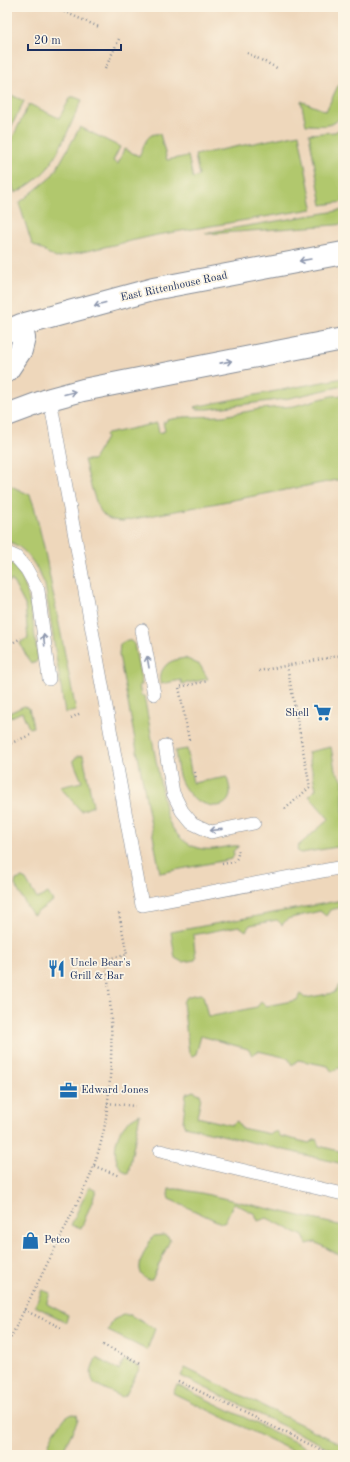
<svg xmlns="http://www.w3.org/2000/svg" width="350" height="1462" viewBox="0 0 350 1462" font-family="'Old Standard TT',serif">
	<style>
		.built { fill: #eed7bb }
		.green { fill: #b1c86d; stroke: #667c66 }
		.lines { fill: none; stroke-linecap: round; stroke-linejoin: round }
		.service-casing { stroke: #868c96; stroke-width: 14 }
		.secondary-casing { stroke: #868c96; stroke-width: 24 }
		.path { stroke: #868c96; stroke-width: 2.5; stroke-dasharray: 1 3; stroke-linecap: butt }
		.service { stroke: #fff; stroke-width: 13 }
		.secondary { stroke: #fff; stroke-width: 22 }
		.oneway { stroke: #8d97ae }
		.labels { text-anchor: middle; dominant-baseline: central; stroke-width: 3.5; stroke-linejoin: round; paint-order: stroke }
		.street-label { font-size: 11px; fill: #1b2f5e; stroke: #fcf5e5 }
		.poi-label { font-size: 11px; fill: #1b2f5e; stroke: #fcf5e5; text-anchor: start }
	</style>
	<rect width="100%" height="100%" fill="#fcf5e5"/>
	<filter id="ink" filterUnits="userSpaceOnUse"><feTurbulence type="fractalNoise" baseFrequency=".025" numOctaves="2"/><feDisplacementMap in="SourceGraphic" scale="8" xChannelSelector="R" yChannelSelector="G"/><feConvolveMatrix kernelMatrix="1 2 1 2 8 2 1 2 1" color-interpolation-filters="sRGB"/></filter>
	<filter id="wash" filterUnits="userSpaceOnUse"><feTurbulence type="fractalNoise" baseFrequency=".012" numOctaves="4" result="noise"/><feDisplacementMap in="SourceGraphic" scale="16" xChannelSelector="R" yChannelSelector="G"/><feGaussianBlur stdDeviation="0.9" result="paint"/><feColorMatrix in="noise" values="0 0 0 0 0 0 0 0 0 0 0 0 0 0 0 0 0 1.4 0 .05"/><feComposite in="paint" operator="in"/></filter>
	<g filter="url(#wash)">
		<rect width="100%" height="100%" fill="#f1eacf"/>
		<path class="built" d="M7 7H343V1455H7Z"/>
		<path class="green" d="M343 75C343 88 347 116 334 123 327 127 315 125 306 125L301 101 326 111Z
			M7 93 24 101 7 135Z
			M71 97H74L82 100C72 121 60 152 47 169 38 179 27 187 15 193L7 170V144L9 145 29 104 59 118Z
			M80 127 120 147 113 161 118 164 124 149 139 156C145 145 146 132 160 134L167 160 188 156 193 178 199 176 195 155 299 134 313 207 312 209 157 235 56 258 32 244 19 203 50 178 56 170Z
			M343 127V202L322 205 309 134 335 132Z
			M343 210V224L336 225 206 234 205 233Z
			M343 378V386L285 399 209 409H197L194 407Z
			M343 395V479L123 521C117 521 110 520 105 516 95 509 88 473 84 460H93L106 438 105 435 107 434 157 423 159 433 165 431 163 422H166L167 420 184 417 223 416 260 409 294 406 331 396Z
			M7 484 30 495 34 506 44 547 76 711 65 713 45 585C37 567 27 547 7 541Z
			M7 561C31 570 34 637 38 659L35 663H31L28 659 20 643 24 640 28 639 25 605 12 580 7 583Z
			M127 640 131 641 134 644 142 685H139L141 696H144L166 814C173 835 190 852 214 849 222 848 231 845 239 846L233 851 234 854 232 859 160 873 119 655 120 644Z
			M185 658 200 665 208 679 182 684 181 680 161 684C159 678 159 676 162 671 167 661 174 660 185 658Z
			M24 706 29 708 33 727 29 728 22 712 7 719V714Z
			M331 747 335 770 343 780V846L301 853 298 852 297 847 329 819 309 796 316 789 308 752Z
			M187 749 193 783 227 777C228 782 231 790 230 795 226 812 205 806 195 799 190 796 186 790 183 785 177 775 177 762 175 751Z
			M83 755 93 806 81 811 60 787 82 782 73 760 78 756Z
			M22 878 26 880 37 899 48 893 53 901 33 915 26 905 15 885 16 880Z
			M343 900V907L330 910 326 916 320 911 287 919 282 925 277 920 250 925 246 931 239 926 193 935 196 959 195 960 182 962 175 958 171 932Z
			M339 985 343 988V1069L338 1068 332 1072 328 1066 298 1060 292 1065 288 1058 258 1051 252 1055 248 1049 201 1036 196 1054 192 1056 189 1053 183 1003C185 995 194 995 201 994L203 995 208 1017 257 1007 261 1002 266 1006 297 1000 300 994 305 998 334 993Z
			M193 1091 200 1094 201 1097 197 1117 231 1125 237 1121 241 1128 270 1134 277 1131 280 1136 309 1143 316 1139 319 1146 343 1152V1164L184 1126 183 1122 186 1094Z
			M140 1114 128 1174C111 1166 113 1140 123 1127 127 1121 134 1117 140 1114Z
			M89 1187 96 1191 81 1229 71 1225Z
			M169 1189H178L201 1193 343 1226V1257L315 1242 307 1244 303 1236 267 1218 258 1221 255 1214 234 1203 224 1223H221L169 1199 168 1195Z
			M164 1235 168 1237 170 1240 152 1280H148C131 1271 145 1252 151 1239L154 1236Z
			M42 1290 50 1293 47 1302V1304L68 1315 66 1322 35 1306Z
			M123 1315H130L155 1329 147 1350 108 1331 113 1320Z
			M96 1358 119 1370 124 1360 140 1367 126 1395 122 1397 95 1384C88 1375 92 1368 96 1358Z
			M185 1368 343 1445V1455L181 1376Z
			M177 1385 322 1455H301L173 1393Z
			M73 1414 77 1415 78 1420 61 1455H48C45 1443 61 1417 73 1414Z"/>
	</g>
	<g filter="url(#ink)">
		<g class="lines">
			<defs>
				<path id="service" d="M50 399 142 905 343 867
					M7 553 16 557 27 570 38 590 49 679
					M142 630 154 694
					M165 746 173 793 182 811 192 823 211 832 254 823
					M160 1151 343 1194"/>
				<path id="secondary" d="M7 331 21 325 153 289 343 253
					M7 371 21 350 24 338 21 325
					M7 415 50 399 83 390 343 339"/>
			</defs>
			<use href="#service" class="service-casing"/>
			<use href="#secondary" class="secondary-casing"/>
			<path class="path" d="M53 7 99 27
				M247 53 277 68
				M105 69 119 39
				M7 646 21 638
				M259 671 343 655
				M71 718 81 713
				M189 740 179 687 208 681
				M7 745 30 735
				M195 772 196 779
				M285 809 310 787 287 666
				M222 864 234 862 237 858 239 850
				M107 1103 135 1106
				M94 1166 120 1176
				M24 1310 62 1328
				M7 1345 90 1177C96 1159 102 1142 105 1124 113 1071 114 1012 105 959L127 955 119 913
				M103 1345 141 1363
				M178 1381 332 1455"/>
			<use href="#service" class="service"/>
			<use href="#secondary" class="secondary"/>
		</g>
		<defs><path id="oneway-shaft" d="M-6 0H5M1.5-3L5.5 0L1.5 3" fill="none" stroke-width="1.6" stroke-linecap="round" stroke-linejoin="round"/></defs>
		<g class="oneway">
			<use href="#oneway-shaft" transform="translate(305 260) rotate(170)"/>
			<use href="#oneway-shaft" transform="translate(100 304) rotate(165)"/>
			<use href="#oneway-shaft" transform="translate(226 362) rotate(-11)"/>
			<use href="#oneway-shaft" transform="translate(70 393) rotate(-14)"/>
			<use href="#oneway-shaft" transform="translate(44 640) rotate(-97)"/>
			<use href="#oneway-shaft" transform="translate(148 662) rotate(-100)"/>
			<use href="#oneway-shaft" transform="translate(216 830) rotate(174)"/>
		</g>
	</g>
	<defs>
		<symbol id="supermarket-bare" viewBox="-9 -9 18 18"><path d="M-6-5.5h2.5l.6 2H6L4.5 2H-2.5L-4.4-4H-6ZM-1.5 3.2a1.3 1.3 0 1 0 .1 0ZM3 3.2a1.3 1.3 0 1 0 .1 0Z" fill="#1f6fb2" stroke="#fcf5e5" stroke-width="2.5" paint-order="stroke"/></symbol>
		<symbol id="restaurant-bare" viewBox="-9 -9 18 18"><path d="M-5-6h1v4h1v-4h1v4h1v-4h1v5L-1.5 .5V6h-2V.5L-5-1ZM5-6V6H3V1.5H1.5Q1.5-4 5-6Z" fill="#1f6fb2" stroke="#fcf5e5" stroke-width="2.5" paint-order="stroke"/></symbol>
		<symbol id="office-bare" viewBox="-9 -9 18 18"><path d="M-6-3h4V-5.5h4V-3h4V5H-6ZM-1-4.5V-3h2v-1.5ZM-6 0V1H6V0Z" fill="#1f6fb2" stroke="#fcf5e5" stroke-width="2.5" paint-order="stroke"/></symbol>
		<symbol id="shop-bare" viewBox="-9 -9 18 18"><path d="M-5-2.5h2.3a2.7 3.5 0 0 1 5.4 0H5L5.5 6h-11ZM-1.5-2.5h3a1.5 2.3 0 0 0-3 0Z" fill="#1f6fb2" stroke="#fcf5e5" stroke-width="2.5" paint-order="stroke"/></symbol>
	</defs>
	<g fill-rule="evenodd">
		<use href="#supermarket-bare" x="310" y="700" width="25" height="25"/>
		<use href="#restaurant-bare" x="44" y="956" width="25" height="25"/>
		<use href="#office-bare" x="56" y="1078" width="25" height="25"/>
		<use href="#shop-bare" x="18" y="1228" width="25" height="25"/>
	</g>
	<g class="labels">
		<g class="street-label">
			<text transform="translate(174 287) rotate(-12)">East Rittenhouse Road</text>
		</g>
		<g class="poi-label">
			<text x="309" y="713" text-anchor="end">Shell</text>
			<text x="70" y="963">Uncle Bear's<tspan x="70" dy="13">Grill &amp; Bar</tspan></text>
			<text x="81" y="1090">Edward Jones</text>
			<text x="44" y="1240">Petco</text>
		</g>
	</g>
	<rect width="350" height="1462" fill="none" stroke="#fcf5e5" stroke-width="24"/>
	<path d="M28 44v6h93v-6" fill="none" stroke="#1b2f5e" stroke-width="2"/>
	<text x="34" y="44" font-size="12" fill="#1b2f5e" stroke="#fcf5e5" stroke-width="3" paint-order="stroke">20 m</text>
</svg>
